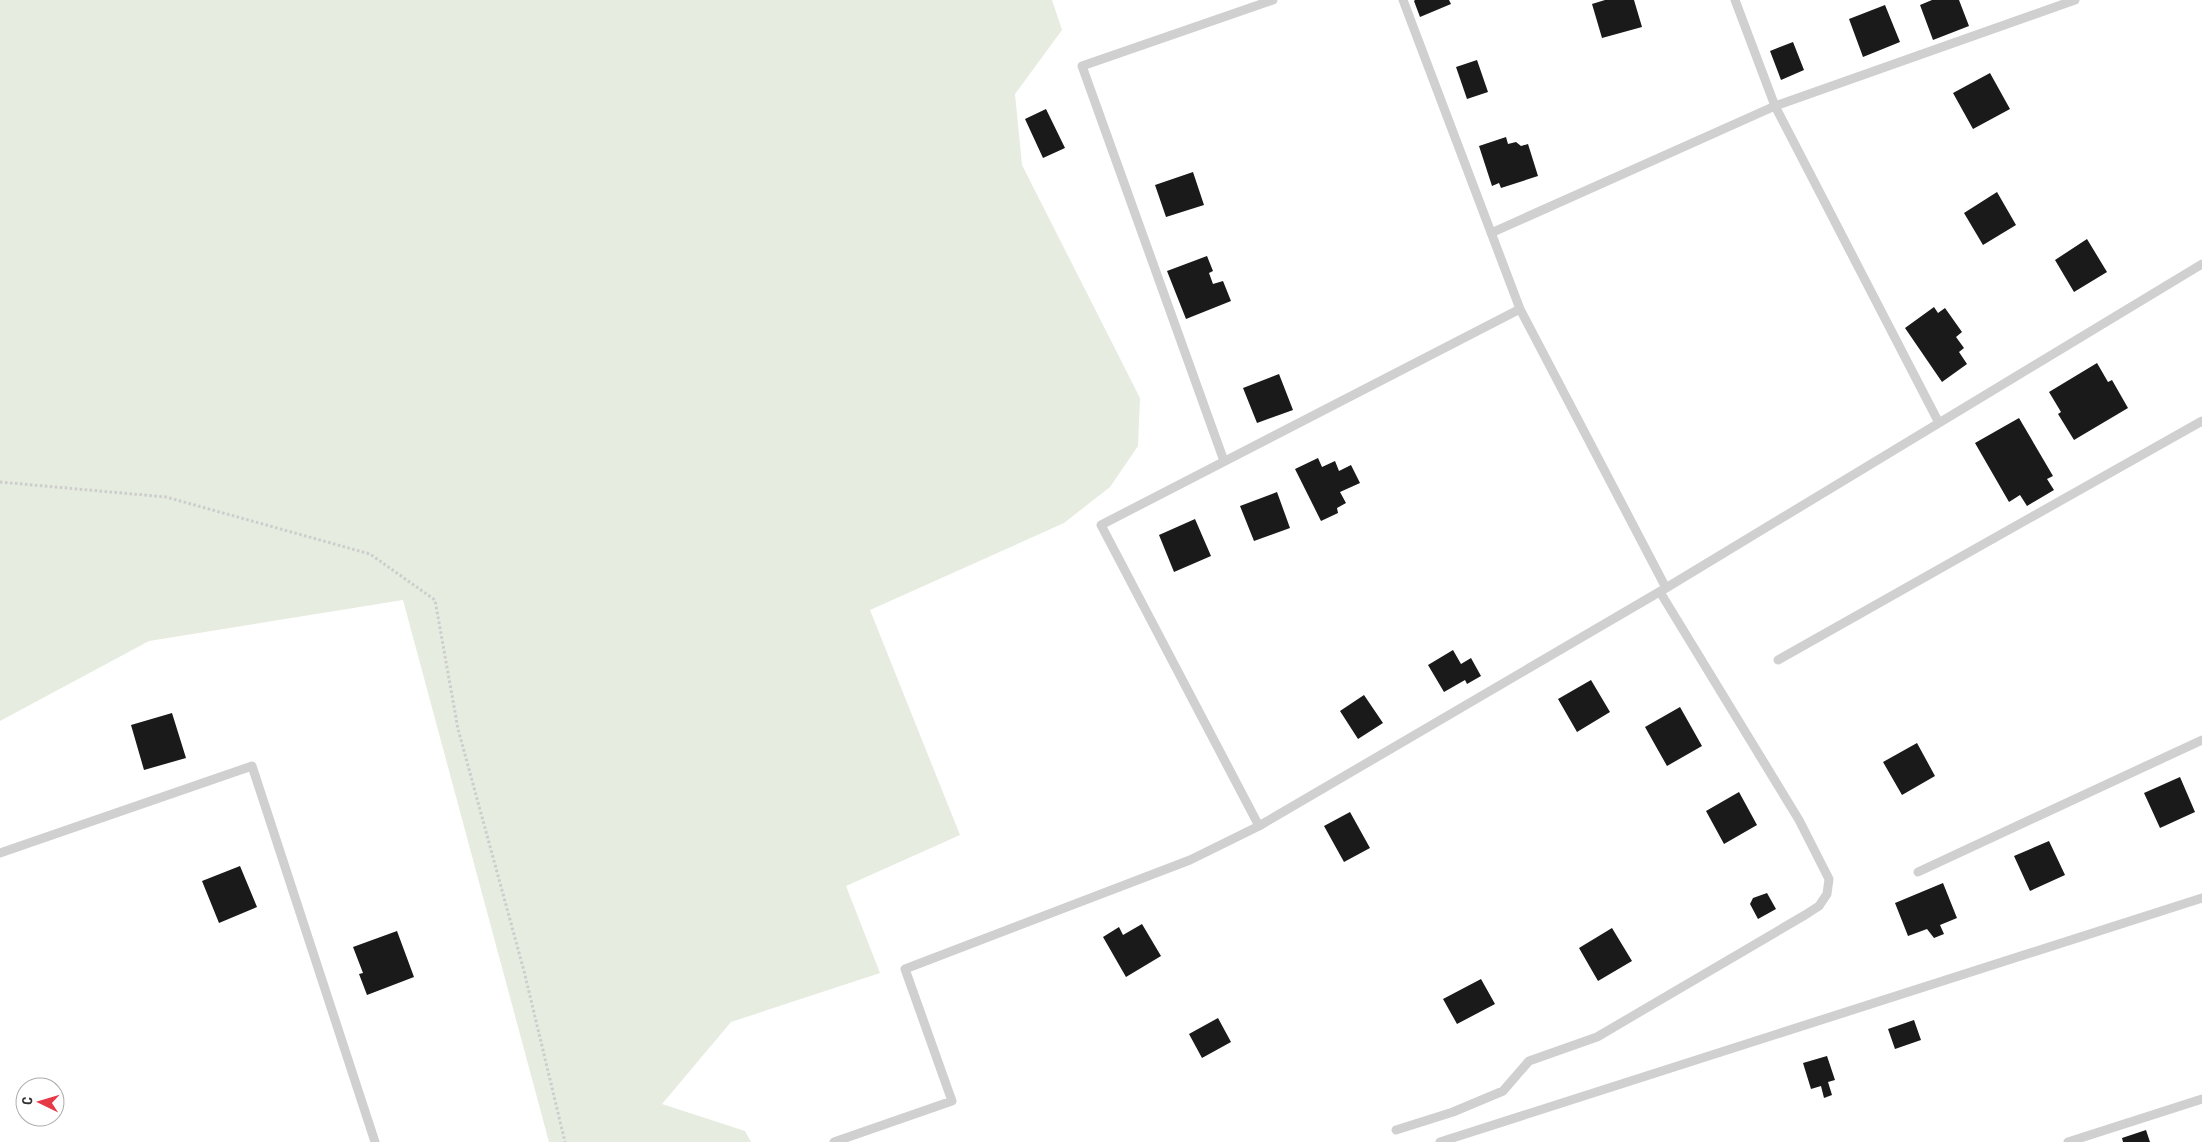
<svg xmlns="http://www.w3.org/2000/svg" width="2202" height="1142" viewBox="0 0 2202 1142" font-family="'Roboto Condensed',sans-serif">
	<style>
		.green { fill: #e6ecdf }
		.building { fill: #1a1a1a }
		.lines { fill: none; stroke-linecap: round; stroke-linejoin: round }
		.path { stroke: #cdcdcd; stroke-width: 3; stroke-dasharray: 2.5 2.5; stroke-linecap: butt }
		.lane { stroke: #d0d0d0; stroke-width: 9 }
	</style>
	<rect width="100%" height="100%" fill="#fff"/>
	<path class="green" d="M0 0H1052L1062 30 1015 94 1022 165 1140 398 1138 446 1110 487 1064 523 870 610 960 835 846 886 880 973 731 1022 662 1104 745 1131 751 1142H549L403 600 149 641 0 721Z"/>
	<path class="building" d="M1415 0H1449L1451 4 1420 17 1414 1Z
		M1605 0H1634L1642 27 1602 38 1592 4Z
		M1932 0H1959L1969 26 1933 40 1920 5Z
		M1885 5 1900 42 1863 57 1849 19Z
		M1793 42 1804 70 1781 80 1770 51Z
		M1477 60 1488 92 1467 99 1456 67Z
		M1990 73 2010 109 1973 129 1953 93Z
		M1046 109 1065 148 1043 158 1025 119Z
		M1506 137 1508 144 1516 142 1521 146 1528 144 1538 176 1501 188 1499 183 1492 186 1479 146Z
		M1193 172 1204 205 1166 217 1155 185Z
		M1997 192 2016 225 1983 245 1964 213Z
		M2087 239 2107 272 2074 292 2055 260Z
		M1207 256 1213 271 1209 273 1213 284 1223 281 1231 301 1186 319 1167 271Z
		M1934 307 1938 313 1945 308 1962 332 1956 337 1964 348 1959 352 1967 364 1942 382 1905 328Z
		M2097 363 2108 382 2112 380 2128 408 2074 440 2058 414 2061 412 2049 392Z
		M1279 374 1293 410 1257 423 1243 388Z
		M2019 418 2053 476 2047 479 2054 490 2027 506 2020 495 2009 502 1975 443Z
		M1318 458 1322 467 1335 461 1339 471 1351 465 1360 483 1340 492 1346 503 1337 508 1338 513 1321 521 1295 469Z
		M1277 492 1290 528 1254 541 1240 506Z
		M1195 519 1211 556 1174 572 1159 535Z
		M1453 650 1461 664 1471 658 1481 676 1467 684 1465 680 1444 692 1428 665Z
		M1591 680 1610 712 1577 732 1558 699Z
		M1364 695 1383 723 1358 739 1340 711Z
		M1680 707 1702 746 1667 766 1645 727Z
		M172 713 186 758 144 770 131 725Z
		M1917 743 1935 776 1902 795 1883 762Z
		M2180 777 2195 812 2160 828 2144 793Z
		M1739 792 1757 825 1724 844 1706 811Z
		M1350 812 1370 848 1344 862 1324 826Z
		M2049 841 2065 875 2030 891 2014 856Z
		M240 866 257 907 219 923 202 881Z
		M1943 883 1957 918 1940 925 1944 934 1934 938 1927 929 1908 936 1895 903Z
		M1767 893 1776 909 1758 919 1750 904 1753 898Z
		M1142 924 1161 956 1126 977 1103 937 1119 927 1123 935Z
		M1612 928 1632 961 1598 981 1579 948Z
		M397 931 414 977 367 995 359 974 363 973 353 947Z
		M1481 979 1495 1004 1457 1024 1443 999Z
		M1218 1018 1231 1042 1202 1058 1189 1034Z
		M1914 1020 1921 1040 1895 1049 1888 1029Z
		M1827 1056 1835 1080 1828 1082 1832 1095 1824 1098 1821 1086 1811 1089 1803 1063Z
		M2146 1130 2150 1142H2123L2122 1138Z"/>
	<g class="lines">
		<path class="path" d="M0 482 166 497 370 554 435 600 458 729 524 971 565 1142"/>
		<path class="lane" d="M1403 0 1520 309 1666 588
			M1735 0 1775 106 1939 423
			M1491 233 1775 106 2075 0
			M1224 461 1082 66 1273 0
			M1778 660 2202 421
			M1259 826 1101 525 1520 309
			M0 853 252 766 375 1142
			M1918 872 2202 740
			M1396 1130 1453 1112 1503 1091 1529 1061 1597 1037 1805 915 1819 906 1827 894 1829 879 1799 820 1660 592
			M834 1142 952 1101 905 969 1190 860 1259 826 1666 588 2202 264
			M1440 1142 2202 898
			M2068 1142 2202 1099"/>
	</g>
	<g transform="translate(40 1102) rotate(275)"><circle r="24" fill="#ffffff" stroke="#adadad"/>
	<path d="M0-4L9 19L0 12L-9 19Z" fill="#e63946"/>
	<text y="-8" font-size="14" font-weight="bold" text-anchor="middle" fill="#333333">С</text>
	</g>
</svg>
